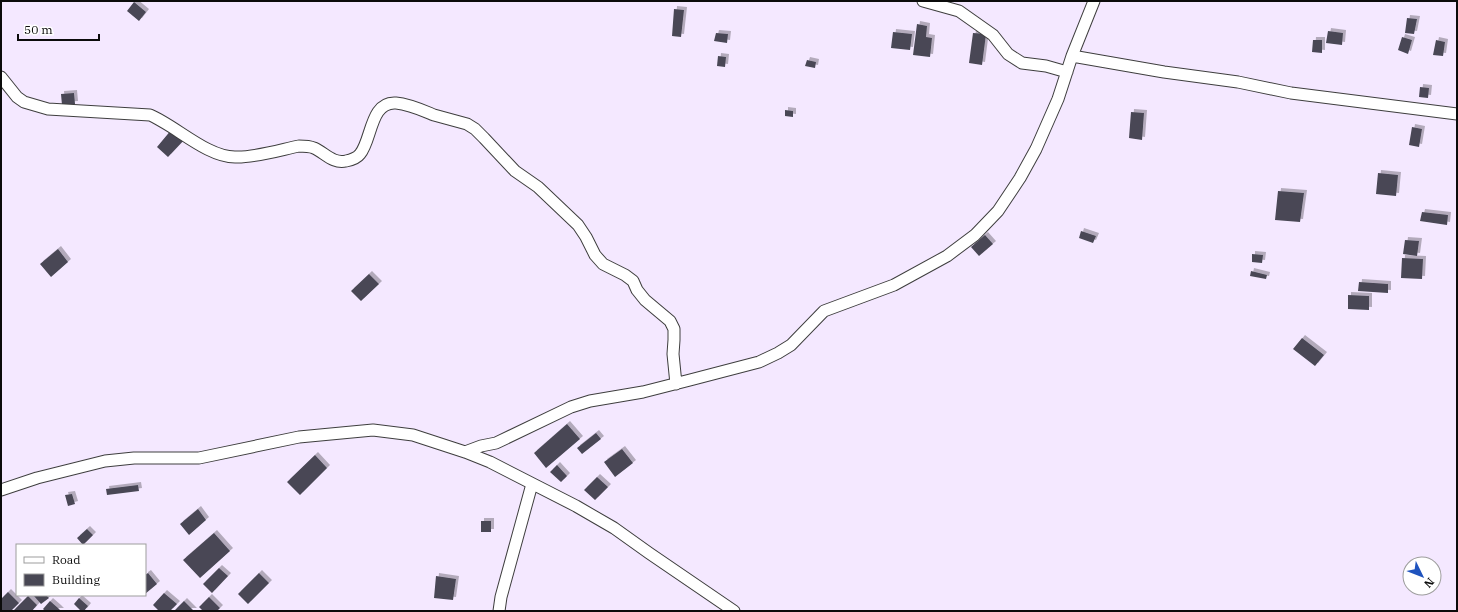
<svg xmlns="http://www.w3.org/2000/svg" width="1458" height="612" viewBox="0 0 1458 612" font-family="'IBM Plex Serif',serif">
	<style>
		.building { fill: #484754; filter: url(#shadow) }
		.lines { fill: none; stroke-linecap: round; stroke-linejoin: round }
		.street-casing { stroke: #3e3e3e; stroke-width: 13 }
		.street { stroke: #fff; stroke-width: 11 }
	</style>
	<defs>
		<filter id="shadow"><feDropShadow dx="3" dy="-3" stdDeviation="0" flood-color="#0004"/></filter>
	</defs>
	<rect width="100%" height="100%" fill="#f4e8ff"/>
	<path class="building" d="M134 2 146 12 139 21 127 11Z
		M674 9 684 10 681 37 672 36Z
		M1407 18 1417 19 1414 34 1405 33Z
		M917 24 927 26 926 37 932 38 930 57 913 55Z
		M1328 31 1343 33 1342 45 1326 43Z
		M893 32 912 34 910 50 891 48Z
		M716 33 728 34 727 43 714 41Z
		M973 33 986 34 982 65 969 63Z
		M1402 37 1412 40 1408 54 1398 50Z
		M1313 40H1322V53L1312 52Z
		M1436 40 1445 42 1443 56 1433 55Z
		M718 56 726 57 725 67 717 66Z
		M807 60 816 62 815 68 805 66Z
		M1420 87 1429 88 1428 98 1419 97Z
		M74 93 75 104 62 105 61 94Z
		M785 110 793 111V117L785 116Z
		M1131 112 1144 113 1142 140 1129 138Z
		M1412 127 1422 129 1419 147 1409 145Z
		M172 129 184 140 168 157 157 147Z
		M1378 173 1398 175 1396 196 1376 194Z
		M1278 191 1304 193 1300 222 1275 220Z
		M1422 212 1448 215 1447 225 1420 221Z
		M1081 231 1096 236 1093 243 1079 238Z
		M985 235 993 244 979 256 971 247Z
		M1405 240 1419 241 1417 256 1403 254Z
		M58 249 68 262 51 277 40 264Z
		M1252 254 1263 255 1262 263 1252 262Z
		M1402 258 1423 259 1422 279 1401 278Z
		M1251 271 1267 275 1266 279 1250 276Z
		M369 274 379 284 361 301 351 291Z
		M1359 282 1388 284V293L1358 291Z
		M1348 295 1369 296V310L1348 309Z
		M1302 338 1324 355 1315 366 1293 349Z
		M567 424 580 439 546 468 534 453Z
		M596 433 601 439 582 454 577 448Z
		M622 449 633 463 615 477 604 462Z
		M315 455 327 468 300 495 287 482Z
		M557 465 567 476 561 482 550 472Z
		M597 477 608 487 595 500 584 490Z
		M138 485 139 491 107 495 106 489Z
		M72 494 75 504 68 506 65 495Z
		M198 509 206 520 189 535 180 524Z
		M481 521H491V532H481Z
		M87 529 93 535 83 545 77 538Z
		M214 533 230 551 200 578 183 560Z
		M219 568 228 576 212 593 203 584Z
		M148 573 157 584 145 594V575Z
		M259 573 269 583 248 604 238 594Z
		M436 576 456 579 453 600 434 598Z
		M8 592 19 603 11 611H2L1 610V599Z
		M164 593 177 604 170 611H159L153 605Z
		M33 595H46L49 598 41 604Z
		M28 596 37 605 32 611H13Z
		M209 597 220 608 217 611H203L199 607Z
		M79 598 88 606 84 611H81L74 604Z
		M50 601 58 608 61 611H45L43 609Z
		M184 601 194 611H174Z"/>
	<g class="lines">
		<defs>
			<path id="street" d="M923 1 959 11 993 35 1008 54 1022 63 1046 66 1067 72
				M1072 56 1164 72 1238 82 1291 93 1457 114
				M1 77 17 97 24 102 48 109 150 115C176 126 207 157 235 157 254 158 280 150 299 146 304 146 309 146 314 148 325 153 333 164 346 161 351 160 357 158 360 154 372 140 370 101 396 103 409 104 422 110 434 115 445 118 456 121 467 124L475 129 484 138 515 171 538 187 578 225 586 237 595 255 603 264 625 275 633 281 637 290 645 300 670 321 674 329V340L673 354 676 384
				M465 452 481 446 496 443 571 407 590 401 643 392 690 380 759 362 778 353 791 345 824 311 894 285 947 256 975 235 998 211 1020 178 1036 149 1058 99 1072 56 1094 1
				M1 490 37 478 105 461 134 458H199L299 437 373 430 413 435 465 452 490 462 576 506 614 528 649 553 734 611
				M499 611 501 597 532 484"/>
		</defs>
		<use href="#street" class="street-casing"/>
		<use href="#street" class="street"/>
	</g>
	<rect width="1458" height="612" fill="none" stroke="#0b0b0b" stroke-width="4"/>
	<rect x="16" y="544" width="130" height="52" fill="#ffffff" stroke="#9d9d9d"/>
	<rect x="24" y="557" width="20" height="6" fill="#ffffff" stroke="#9d9d9d"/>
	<text x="52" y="564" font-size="12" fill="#0b0b0b">Road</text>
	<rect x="24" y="574" width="20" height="12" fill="#484754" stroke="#9d9d9d"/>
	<text x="52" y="584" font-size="12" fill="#0b0b0b">Building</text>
	<g transform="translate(1422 576) rotate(133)"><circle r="19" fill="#ffffff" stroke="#9d9d9d"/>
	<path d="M0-3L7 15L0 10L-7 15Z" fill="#1f53be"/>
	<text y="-6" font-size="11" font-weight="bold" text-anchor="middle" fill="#0b0b0b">N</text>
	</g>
	<path d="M18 34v6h81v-6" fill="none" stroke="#0b0b0b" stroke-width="2"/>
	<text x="24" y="34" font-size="12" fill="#0b0b0b" stroke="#ffffff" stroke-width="3" paint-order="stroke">50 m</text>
</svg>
